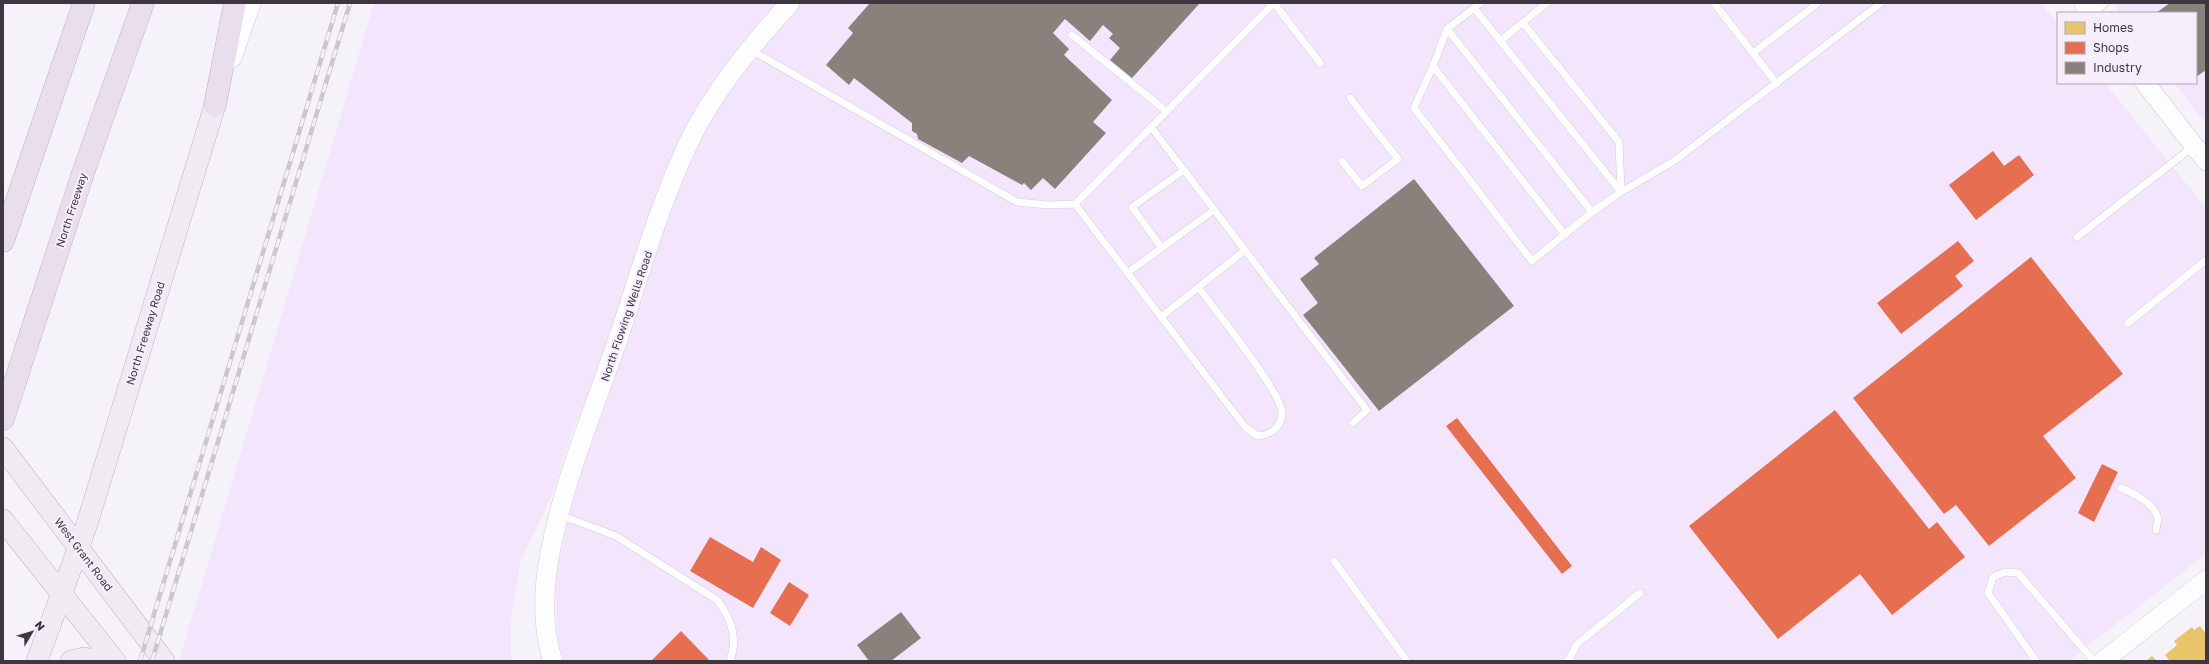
<svg xmlns="http://www.w3.org/2000/svg" width="2209" height="664" viewBox="0 0 2209 664" font-family="'Golos Text',sans-serif">
	<style>
		.built { fill: #f3e6fc }
		.homes { fill: #e9c46a }
		.shops { fill: #e76f51 }
		.industry { fill: #8a817c }
		.lines { fill: none; stroke-linecap: round; stroke-linejoin: round }
		.lane-casing { stroke: #d1cdd5; stroke-width: 8 }
		.secondary-casing { stroke: #d1cdd5; stroke-width: 20 }
		.primary-casing { stroke: #c0b2c3; stroke-width: 22 }
		.highway-casing { stroke: #c0b2c3; stroke-width: 23 }
		.lane { stroke: #fefdfe; stroke-width: 7 }
		.secondary { stroke: #fefdfe; stroke-width: 19 }
		.primary { stroke: #f2eaf2; stroke-width: 21 }
		.highway { stroke: #e9deeb; stroke-width: 22 }
		.rail-casing { stroke: #cac8ca; stroke-width: 4.5 }
		.rail { stroke: #f7eefd; stroke-width: 3; stroke-dasharray: 9; stroke-linecap: butt }
		.labels { text-anchor: middle; dominant-baseline: central; stroke-width: 4; stroke-linejoin: round; paint-order: stroke }
		.street-label { font-size: 11px; fill: #3d3741; stroke: #f7eefd }
	</style>
	<rect width="100%" height="100%" fill="#f6f2fa"/>
	<path class="built" d="M374 3H2041L2058 24V83H2105L2206 208V554L2069 661H563L558 651 555 581 574 492 596 428 576 420 551 498 521 560 511 621V661H179Z
		M2113 3H2206V124L2174 83H2196V13H2121Z"/>
	<path class="homes" d="M2200 626 2206 634V661H2170L2165 655 2177 645 2174 641 2192 627 2194 630Z
		M2152 656 2157 661H2146Z"/>
	<path class="shops" d="M1993 151 2004 166 2019 155 2034 175 1976 220 1949 185Z
		M1958 241 1974 261 1955 276 1963 286 1901 334 1877 303Z
		M2031 257 2123 374 2043 436 2076 478 1989 546 1956 505 1944 514 1853 398Z
		M1835 410 1929 529 1937 522 1965 557 1892 615 1860 574 1778 639 1689 526Z
		M1457 418 1572 566 1562 574 1446 426Z
		M2102 464 2118 472 2094 522 2078 513Z
		M710 537 753 562 761 547 781 560 753 608 690 571Z
		M789 582 809 595 790 626 770 613Z
		M681 631 710 661H651Z"/>
	<path class="industry" d="M870 3H1200L1132 78 1110 60 1120 48 1109 38 1113 34 1103 25 1090 41 1065 19 1053 33 1069 49 1064 55 1112 100 1093 122 1106 133 1055 189 1043 178 1031 190 1024 183 1022 185 969 156 962 163 918 139 917 134 912 131V123L854 78 849 85 826 65 853 33 848 28Z
		M2170 3H2206V70L2196 77V13H2156Z
		M1414 179 1514 306 1379 411 1303 315 1318 303 1300 279 1319 264 1314 258Z
		M901 612 921 638 891 661H869L857 645Z"/>
	<g class="lines">
		<defs>
			<path id="lane" d="M1274 3 1320 63
				M1480 3 1474 8 1621 192 1674 161 1881 3
				M1714 3 1777 84
				M1474 8 1447 29 1433 66 1414 108 1532 261 1592 212 1621 192 1619 142 1523 23
				M2094 13 2105 3
				M1447 29 1592 212
				M1072 35 1166 111
				M1500 41 1547 3
				M751 50 1017 202 1048 205 1075 204 1274 3
				M1753 53 1818 3
				M1433 66 1565 235
				M1151 127 1367 410 1353 423
				M1342 161 1362 186 1398 159 1350 98
				M1075 204 1245 427 1258 436C1270 435 1281 428 1282 414 1284 395 1213 307 1198 287
				M2077 237 2194 146
				M1162 248 1132 207 1184 170
				M1127 273 1214 210
				M1161 317 1245 250
				M2128 323 2206 260
				M2121 488C2136 495 2153 502 2158 518L2156 530
				M560 515 616 536 717 600C732 619 738 638 730 661
				M1334 561 1407 661
				M1568 661 1577 644 1640 593
				M2036 661 1988 593 1993 577 2005 572 2018 573 2094 661"/>
			<path id="secondary" d="M2084 3 2092 13
				M232 58 251 3
				M2145 83 2206 161
				M553 661C543 633 543 594 548 565 560 490 591 417 616 345 640 274 662 193 697 126 722 81 755 41 790 3
				M2103 661 2206 580"/>
			<path id="primary" d="M3 448 164 661
				M3 520 115 661
				M37 661 87 524 215 105
				M71 661 84 658 103 661"/>
			<path id="highway" d="M215 105 235 3
				M3 241 84 3
				M3 419 83 173 143 3"/>
		</defs>
		<use href="#lane" class="lane-casing"/>
		<use href="#secondary" class="secondary-casing"/>
		<use href="#primary" class="primary-casing"/>
		<use href="#highway" class="highway-casing"/>
		<use href="#lane" class="lane"/>
		<use href="#secondary" class="secondary"/>
		<use href="#primary" class="primary"/>
		<use href="#highway" class="highway"/>
		<defs>
			<path id="rail" d="M140 661 338 3
				M152 661 350 3"/>
		</defs>
		<use href="#rail" class="rail-casing"/>
		<use href="#rail" class="rail"/>
	</g>
	<g class="labels">
		<g class="street-label">
			<text transform="translate(71 210) rotate(-72)">North Freeway</text>
			<text transform="translate(626 316) rotate(-71)">North Flowing Wells Road</text>
			<text transform="translate(145 333) rotate(-73)">North Freeway Road</text>
			<text transform="translate(84 554) rotate(53)">West Grant Road</text>
		</g>
	</g>
	<rect width="2209" height="664" fill="none" stroke="#3d3741" stroke-width="8"/>
	<rect x="2057" y="12" width="140" height="72" fill="#f7eefd" stroke="#ada5b2"/>
	<rect x="2065" y="22" width="20" height="12" fill="#e9c46a" stroke="#ada5b2"/>
	<text x="2093" y="32" font-size="12" fill="#3d3741">Homes</text>
	<rect x="2065" y="42" width="20" height="12" fill="#e76f51" stroke="#ada5b2"/>
	<text x="2093" y="52" font-size="12" fill="#3d3741">Shops</text>
	<rect x="2065" y="62" width="20" height="12" fill="#8a817c" stroke="#ada5b2"/>
	<text x="2093" y="72" font-size="12" fill="#3d3741">Industry</text>
	<g transform="translate(32 632) rotate(52)" stroke="#f7eefd" stroke-width="3" paint-order="stroke">
	<path d="M0-3L7 15L0 10L-7 15Z" fill="#3d3741"/>
	<text y="-6" font-size="11" font-weight="bold" text-anchor="middle" fill="#3d3741">N</text>
	</g>
</svg>
